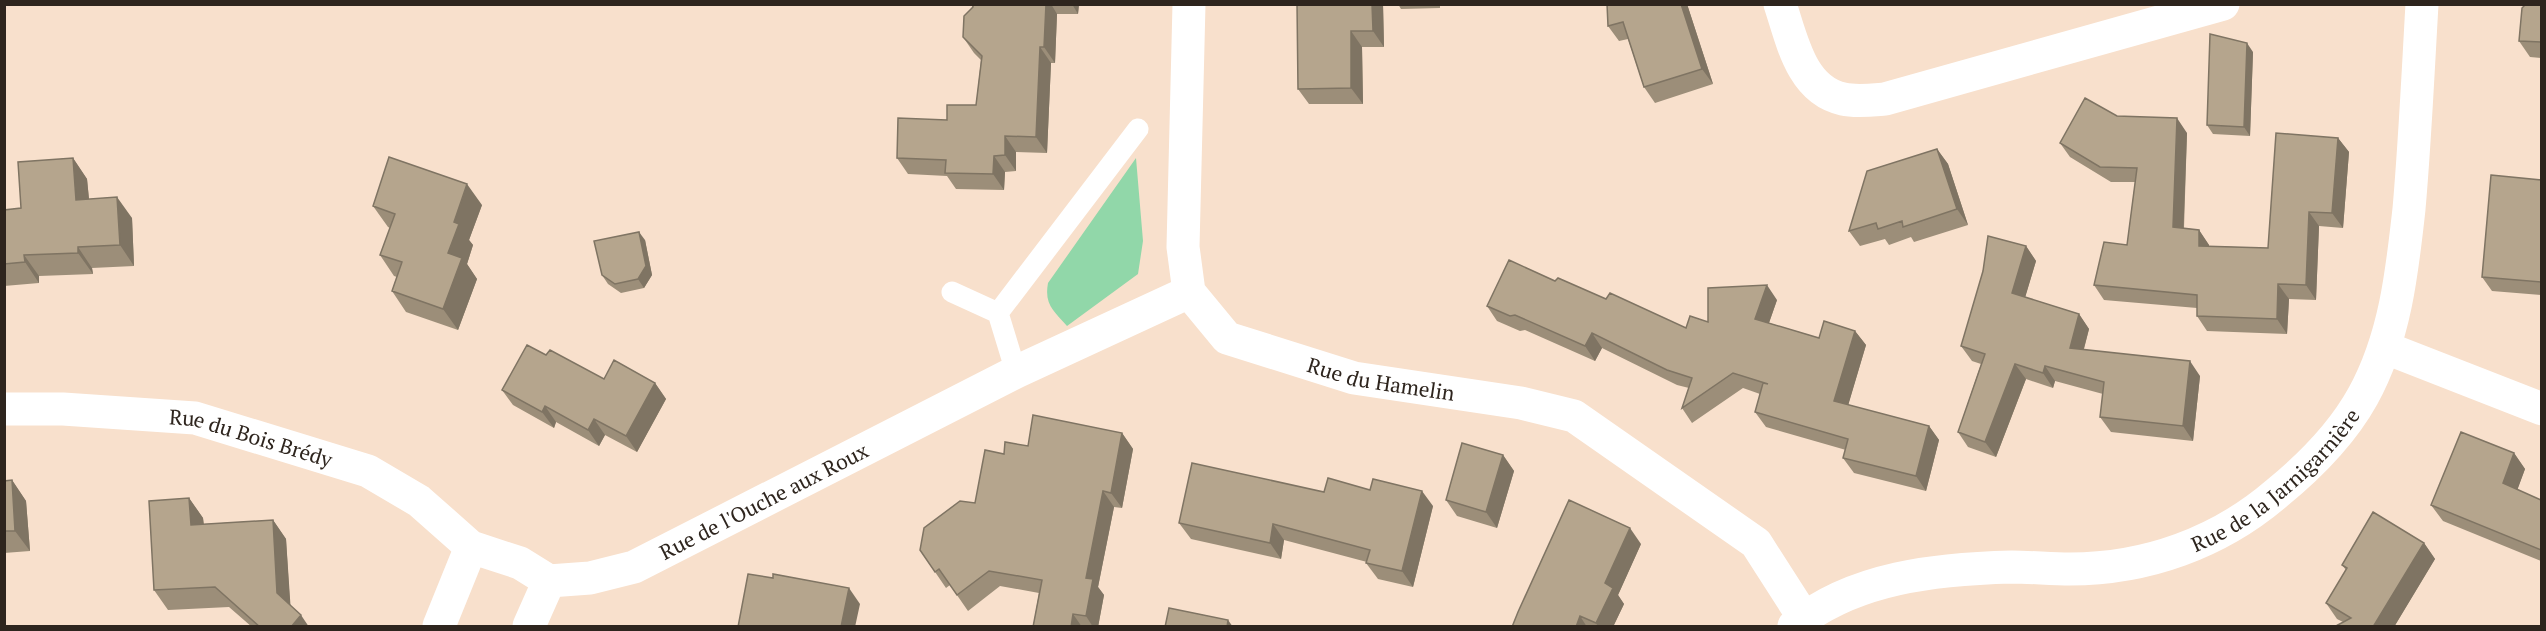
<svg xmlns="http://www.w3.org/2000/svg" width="2546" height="631" viewBox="0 0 2546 631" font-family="'PT Serif',serif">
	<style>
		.green { fill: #91d7a9 }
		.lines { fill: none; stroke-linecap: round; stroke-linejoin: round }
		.service { stroke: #fff; stroke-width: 21 }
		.minor { stroke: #fff; stroke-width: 33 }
		.wall { fill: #9c8e79 }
		.shaded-wall { fill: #7f7463 }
		.building { fill: #b5a58d; stroke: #7f7463; stroke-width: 1.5 }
		.labels { text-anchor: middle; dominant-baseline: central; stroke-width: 6; stroke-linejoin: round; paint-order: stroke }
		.street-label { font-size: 21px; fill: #2e251e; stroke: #f8e0cc }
	</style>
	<rect width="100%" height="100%" fill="#f8e0cc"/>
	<path class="green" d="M1136 158 1143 241 1138 274 1067 326C1054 311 1044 305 1048 283Z"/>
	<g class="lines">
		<path class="service" d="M952 292 998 313
			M1016 372 998 313 1138 129"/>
		<g class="minor">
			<path id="s1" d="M1189 4 1183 247 1189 292 1227 338 1354 378 1521 403 1574 416 1756 543 1804 618"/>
			<path d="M1780 4C1792 40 1801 90 1843 99 1856 102 1872 100 1885 99L2223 4"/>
			<path d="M2386 348 2542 409"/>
			<path id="s2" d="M4 409H63L195 418 368 471 419 501 471 547 520 563 549 581"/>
			<path id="s3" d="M549 581 590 578 634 567 1016 372 1189 292"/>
			<path d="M439 626 471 547"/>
			<path d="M529 626 549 581"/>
			<path id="s4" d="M1794 626C1854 577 1937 569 2012 567 2031 567 2051 569 2070 569 2146 569 2219 543 2277 493 2310 466 2342 434 2363 396 2395 338 2402 273 2409 209 2415 141 2418 73 2422 4"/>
		</g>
	</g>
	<path class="wall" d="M973 4H1079L1078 14H1057L1055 63H1051L1047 153 1016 152V171L1005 172 1004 190 956 189 947 176 908 174 897 158 947 120 976 105 981 60 974 53 963 37Z
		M1297 4H1383L1384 47H1362L1363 104H1309L1298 89Z
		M1398 4H1440V8L1401 9Z
		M1607 4H1687L1713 84 1655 103 1644 87 1628 39 1619 41 1608 26Z
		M2541 4V58L2530 57 2519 41Z
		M2253 52 2250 136 2213 134 2207 125Z
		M2117 116 2187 133 2184 228 2199 230 2209 245V246L2268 248 2338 138 2349 152 2343 228 2319 226 2316 300 2289 299 2287 334 2207 331 2197 316V308L2104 300 2094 285 2127 245 2135 182H2111L2070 157 2060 143Z
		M1937 149 1948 164 1968 225 1914 242 1911 237 1889 245 1885 239 1860 246 1849 231Z
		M73 158 87 179 89 199 132 218 134 266 92 268 93 274 39 276V283L4 286V210L21 208Z
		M2541 180V295L2492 291 2482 277Z
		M482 205 469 240 473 245 467 264 477 279 458 330 406 312 392 291 397 277 394 276 380 255 390 228 388 227 373 206Z
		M645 240 652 275 644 288 621 293 608 284 602 275Z
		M2026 246 2036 261 2025 297 2079 314 2089 329 2084 349 2200 376 2193 441 2111 432 2100 417 2103 394 2055 381 2053 388 2026 379 1996 457 1968 447 1958 432 1981 364 1972 361 1961 346Z
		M1555 281 1686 328 1777 300 1769 323 1819 338 1855 331 1866 345 1848 405 1929 426 1939 440 1926 491 1854 473 1843 458 1846 450 1766 427 1755 412 1760 394 1743 388 1692 423 1682 408 1689 388 1677 385 1602 348 1595 361 1525 330 1520 331 1497 321 1487 306Z
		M546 355 604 379 655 383 666 399 637 452 605 435 599 446 556 422 554 428 513 405 502 390Z
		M1122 433 1133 449 1122 508 1114 507 1098 587 1104 595 1098 627H1033L1039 593 1000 586 968 611 950 585 946 588 920 550 975 503 1004 454 1028 446Z
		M2514 453 2525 469 2517 490 2541 500V561L2443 521 2431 505Z
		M1503 455 1514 471 1497 528 1457 516 1446 500Z
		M12 480 26 501 30 551 4 553V481Z
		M1324 492 1433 506 1413 587 1378 579 1366 563 1367 562 1284 540 1281 559 1191 539 1179 523Z
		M189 498 203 518 204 524 273 520 286 539 290 605 309 627H252L229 607 168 610 154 590Z
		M2424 543 2435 559 2394 627 2343 622 2337 619 2326 603 2346 570 2342 565Z
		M1641 544 1618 595 1624 604 1613 627H1512Z"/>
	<path class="shaded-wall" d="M1046 4H1051L1057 14 1055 63 1044 47Z
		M1072 4H1079L1078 14Z
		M1372 4H1383L1384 47 1373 31Z
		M1681 4H1687L1713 84 1702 69Z
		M1351 31 1362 47 1363 104 1351 88Z
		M2247 43 2253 52 2250 136 2244 127Z
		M1040 47 1051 63 1047 153 1036 137Z
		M2177 118 2187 133 2183 241 2173 227Z
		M1005 136 1016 152V171L1005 155Z
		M2338 138 2349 152 2343 228 2332 213Z
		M1937 149 1948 164 1968 225 1957 209Z
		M994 156 1005 172 1004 190 993 174Z
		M73 158 87 179 91 220 76 200Z
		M467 184 482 205 469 240 473 245 467 264 477 279 458 330 443 309 448 253 454 222Z
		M117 197 132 218 134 266 120 245Z
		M2309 212 2319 226 2316 300 2306 285Z
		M2199 230 2209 245 2210 260 2199 246Z
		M639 232 645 240 652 275 644 288 638 279Z
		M2026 246 2036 261 2022 308 2012 293Z
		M78 247 92 268 93 274 78 253Z
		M24 255 39 276V283L25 262Z
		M2278 284 2289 299 2287 334 2277 319Z
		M1767 285 1777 300 1765 334 1755 319Z
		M2079 314 2089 329 2080 363 2070 348Z
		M1855 331 1866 345 1845 416 1834 401Z
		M1592 333 1602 348 1595 361 1585 346Z
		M2190 361 2200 376 2193 441 2183 426Z
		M2015 364 2026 379 1996 457 1985 442Z
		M2045 366 2055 381 2053 388 2043 373Z
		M655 383 666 399 637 452 626 436Z
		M545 406 556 422 554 428 542 412Z
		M594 419 605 435 599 446 588 430Z
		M1929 426 1939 440 1926 491 1916 476Z
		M1122 433 1133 449 1122 508 1111 493Z
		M2514 453 2525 469 2514 499 2503 483Z
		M1503 455 1514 471 1497 528 1486 512Z
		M12 480 26 501 30 551 15 531Z
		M1103 491 1114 507 1098 587 1104 595 1098 627H1093L1086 616V578Z
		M1422 491 1433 506 1413 587 1402 571Z
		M189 498 203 518 205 544 191 525Z
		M273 520 286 539 291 613 277 593Z
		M1273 524 1284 540 1281 559 1270 543Z
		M1630 528 1641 544 1618 595 1624 604 1613 627H1598L1596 623 1605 583Z
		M2424 543 2435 559 2394 627H2373Z
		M849 588 860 604 855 627H841Z
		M1073 614 1082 627H1071Z
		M301 615 309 627H291Z
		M1580 616 1587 627H1576Z
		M1228 620 1233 627H1227Z"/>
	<path class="building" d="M973 4H1046L1044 47H1040L1036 137 1005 136V155L994 156 993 174 945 173 946 160 897 158 898 118 947 120V105H976L982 56 963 37 964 16 973 7Z
		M1297 4H1372L1373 31H1351V88L1298 89Z
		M1607 4H1681L1702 69 1644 87 1623 22 1608 26Z
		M2526 4H2541V42L2519 41 2522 8Z
		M2210 34 2247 43 2244 127 2207 125Z
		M2085 98 2117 116 2177 118 2173 227 2199 230V246L2268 248 2276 133 2338 138 2332 213 2309 212 2306 285 2278 284 2277 319 2197 316V295L2094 285 2104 242 2127 245 2137 168 2100 167 2060 143Z
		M1937 149 1957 209 1903 227 1902 221 1878 229 1876 223 1849 231 1867 171Z
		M389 157 467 184 454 222 459 224 448 253 462 258 443 309 392 291 402 262 380 255 395 214 373 206Z
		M73 158 76 200 117 197 120 245 78 247V253L24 255 25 262 4 264V210L21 208 18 162Z
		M2491 175 2541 180V282L2482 277Z
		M639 232 646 266 638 279 615 284 602 275 594 241Z
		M1988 236 2026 246 2012 293 2079 314 2070 348 2190 361 2183 426 2100 417 2104 382 2045 366 2043 373 2015 364 1985 442 1958 432 1985 354 1961 346 1983 271Z
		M1509 260 1555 281 1558 278 1606 299 1610 293 1686 328 1690 316 1708 322V288L1767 285 1755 319 1819 338 1824 321 1855 331 1834 401 1929 426 1916 476 1843 458 1848 439 1755 412 1763 383 1768 384 1733 373 1682 408 1692 378 1667 370 1592 333 1585 346 1515 315 1510 316 1487 306Z
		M527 345 546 355 550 350 604 379 614 360 655 383 626 436 594 419 588 430 545 406 542 412 502 390Z
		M1033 415 1122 433 1111 493 1103 491 1086 578 1093 579 1086 616 1073 614 1071 627H1033L1042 580 989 571 957 595 939 569 935 572 920 550 924 528 960 501 975 503 985 450 1004 454 1005 442 1028 446Z
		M2461 432 2514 453 2503 483 2541 500V550L2431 505Z
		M1462 443 1503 455 1486 512 1446 500Z
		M1192 463 1324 492 1328 478 1370 490 1373 479 1422 491 1402 571 1366 563 1370 550 1273 524 1270 543 1179 523Z
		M12 480 15 531H4V481Z
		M189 498 191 525 273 520 277 593 301 615 291 627H260L215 587 154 590 149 501Z
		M1569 500 1630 528 1605 583 1613 588 1596 623 1580 616 1576 627H1512L1518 612Z
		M2373 512 2424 543 2373 627H2334L2351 618 2326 603 2347 568 2342 565Z
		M748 574 773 578V574L849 588 841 627H738Z
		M1169 608 1228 620 1227 627H1165Z"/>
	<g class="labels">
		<g class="street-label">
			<text stroke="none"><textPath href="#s1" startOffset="508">Rue du Hamelin</textPath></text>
			<text stroke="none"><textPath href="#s2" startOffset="250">Rue du Bois Brédy</textPath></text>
			<text stroke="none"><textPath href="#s4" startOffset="520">Rue de la Jarnigarnière</textPath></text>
			<text stroke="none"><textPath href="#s3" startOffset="232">Rue de l'Ouche aux Roux</textPath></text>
		</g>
	</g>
	<rect width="2546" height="631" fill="none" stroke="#2e251e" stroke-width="12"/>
</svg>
